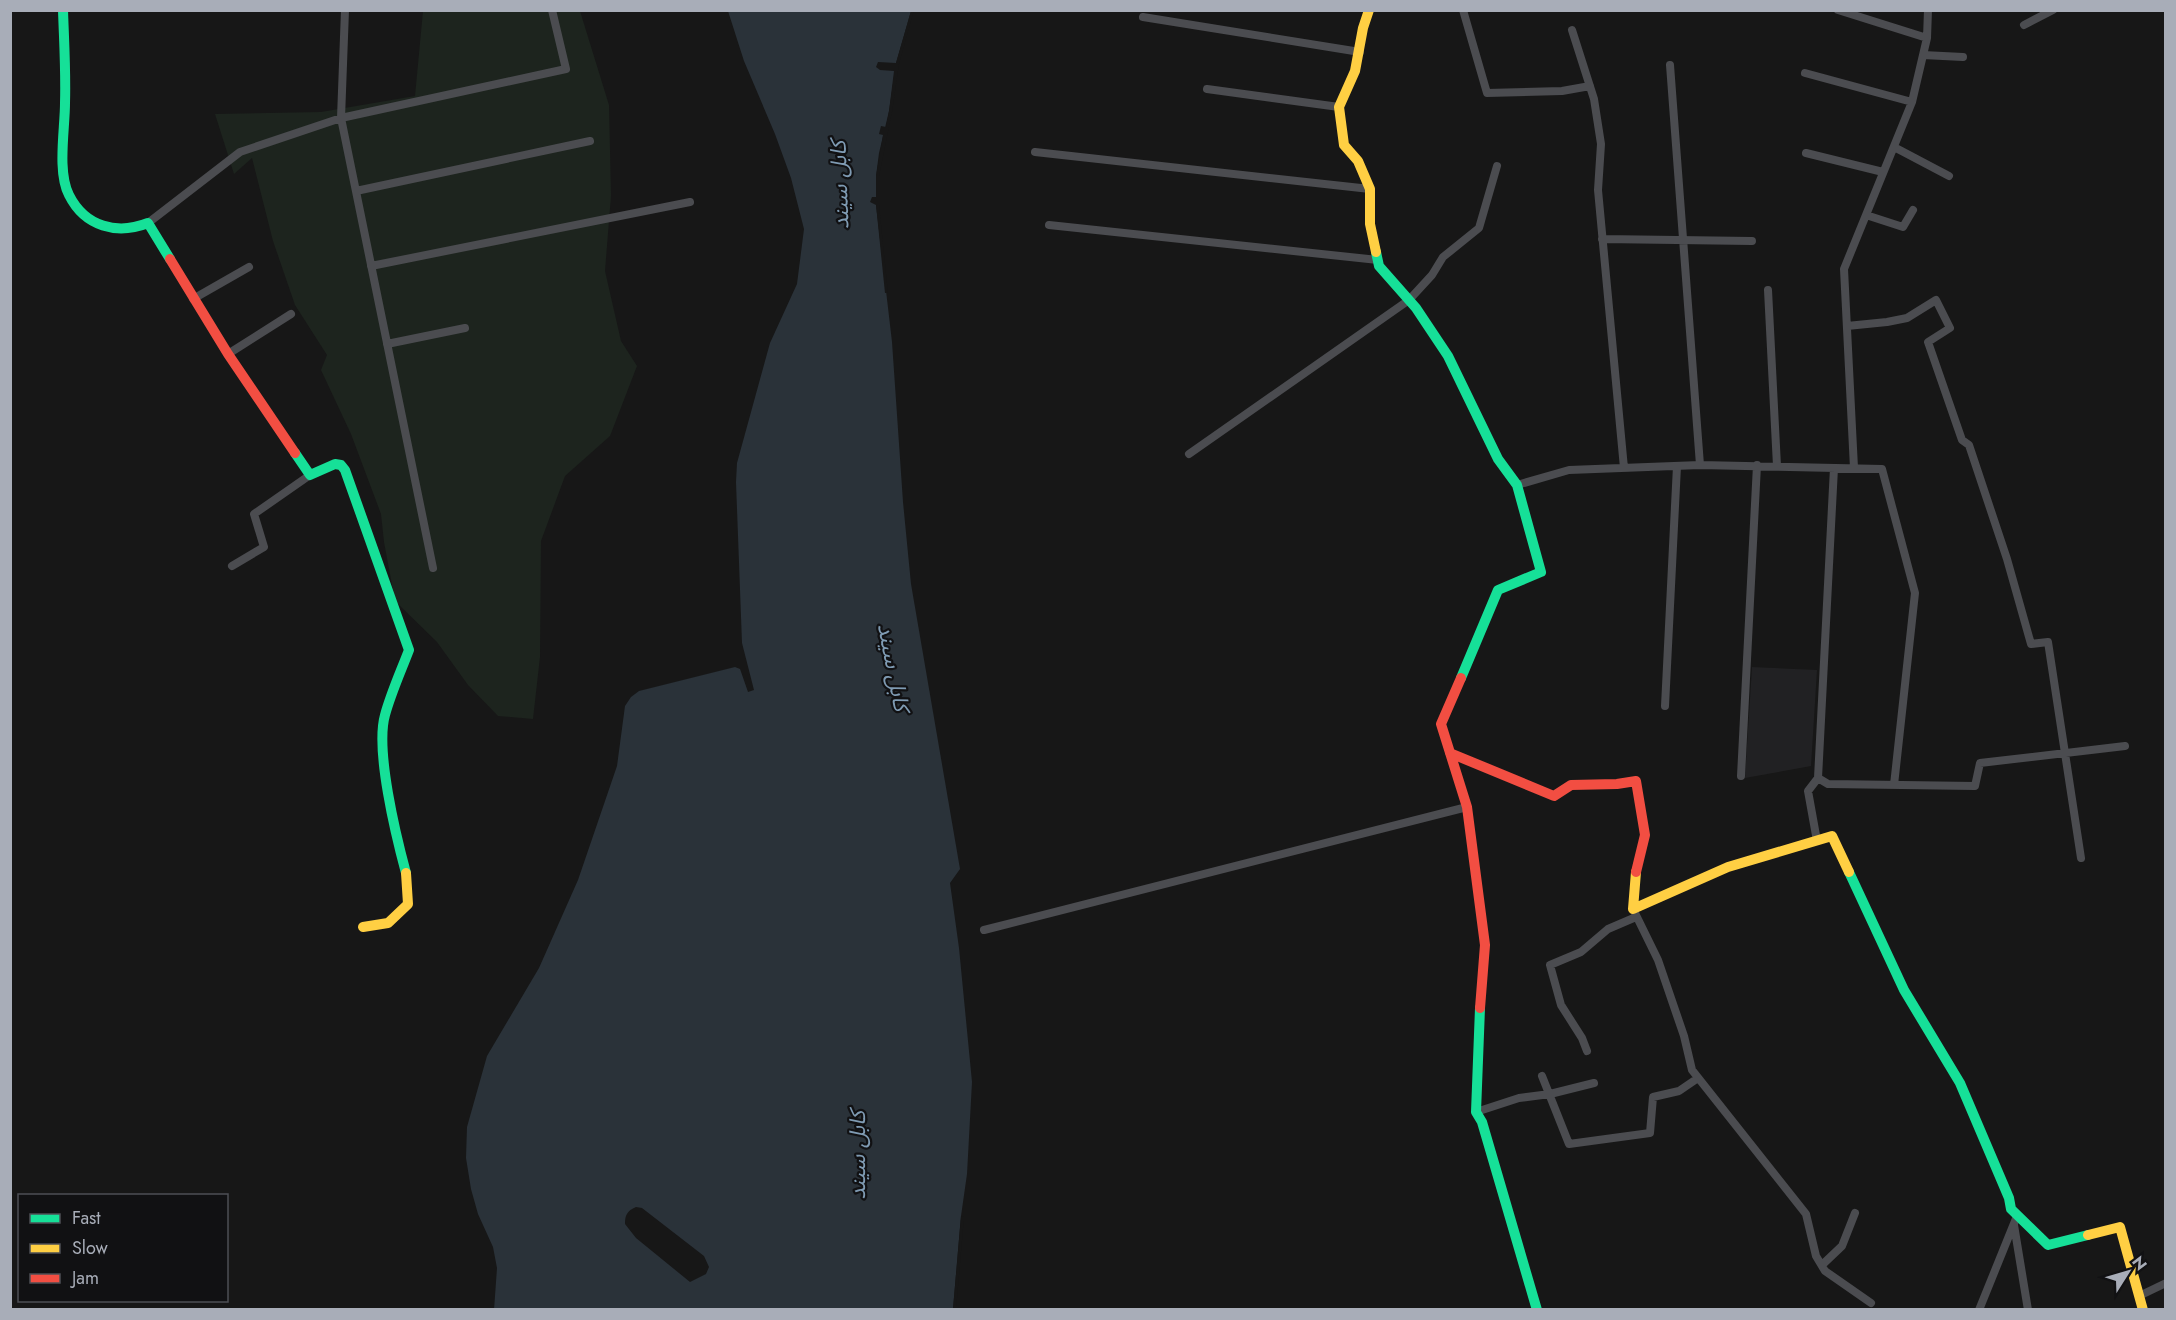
<svg xmlns="http://www.w3.org/2000/svg" width="2176" height="1320" viewBox="0 0 2176 1320" font-family="Jost,'Noto Sans Arabic',sans-serif">
	<style>
		.built { fill: #212123 }
		.green { fill: #1d241e }
		.water { fill: #2a3239; fill-rule: evenodd }
		.pier { fill: #171717 }
		.lines { fill: none; stroke-linecap: round; stroke-linejoin: round }
		.street { stroke: #4b4c50; stroke-width: 8 }
		.fast { stroke: #16e098; stroke-width: 10 }
		.slow { stroke: #ffcf43; stroke-width: 10 }
		.jam { stroke: #f24e42; stroke-width: 10 }
		.labels { text-anchor: middle; dominant-baseline: central; stroke-width: 4.5; stroke-linejoin: round; paint-order: stroke }
		.water-label { font-size: 22px; font-style: italic; fill: #7f9bb3; stroke: #111113 }
	</style>
	<rect width="100%" height="100%" fill="#171717"/>
	<path class="built" d="M1752 667 1817 670 1811 766 1745 778Z"/>
	<path class="green" d="M423 11H580L609 105 611 196 605 271 621 341 637 366 610 436 565 476 541 541 540 657 533 719 498 716 468 685 437 642 395 601 384 542 381 514 351 434 321 370 327 355 295 305 273 241 252 158 234 174 215 114 321 112 415 96Z"/>
	<path class="water" d="M728 11H911L896 63 889 111 879 153 876 176V205L892 342 903 502 911 584 960 869 950 883 959 948 972 1082 967 1174 961 1216 953 1309 494 1310 497 1268 493 1247 478 1214 471 1189 466 1158 467 1127 487 1056 539 968 578 880 617 766 625 706 631 697 639 691 735 667 740 669 748 692 754 690 742 643 736 482 737 463 770 343 797 284 804 229 791 178 775 134 744 61ZM636 1207 642 1208 704 1256 709 1267 706 1274 690 1282 636 1238 625 1224C625 1215 627 1211 636 1207Z"/>
	<path class="pier" d="M914 10 899 64 892 112 879 176V205L888 293H885L876 205 870 202 872 197H876V176L883 135 879 134 881 126 886 127 889 111 894 71 880 70 876 67 878 62 896 63 911 11Z
		M961 1216 964 1217 956 1310 953 1309Z"/>
	<g class="lines">
		<path class="street" d="M345 10 341 118 433 568
			M1463 10 1487 93 1562 91 1590 86
			M1838 10 1927 38
			M1143 17 1360 52
			M2024 25 2053 10
			M1572 30 1594 99 1601 144 1598 190 1624 468
			M1923 55 1963 57
			M1670 65 1700 465
			M1805 73 1912 102
			M1207 89 1339 107
			M1894 147 1949 176
			M1035 152 1370 189
			M1806 153 1883 172
			M356 191 590 141
			M1866 215 1903 227 1913 210
			M148 223 240 152 341 118 566 69 552 10
			M1049 225 1378 260
			M1602 239 1752 241
			M371 266 690 202
			M1768 290 1777 466
			M193 299 249 267
			M1847 326 1887 322 1907 318 1936 300 1950 328 1928 342 1962 440 1969 445 2007 559 2031 644 2048 642 2081 858
			M387 344 465 328
			M228 354 291 314
			M1189 454 1409 300 1432 275 1443 257 1479 228 1497 166
			M1854 468 1844 269 1912 102 1927 38 1928 10
			M1517 485 1569 470 1700 465 1882 469 1915 593 1894 785
			M232 566 264 547 254 514 310 475
			M1665 706 1677 466
			M1741 776 1757 465
			M1818 778 1828 784 1975 786 1980 763 2125 746
			M1817 841 1808 791 1818 778 1834 468
			M1633 909 1658 960 1684 1036 1692 1070 1806 1214 1816 1256 1825 1271 1871 1303
			M984 930 1467 807
			M1587 1051 1582 1038 1561 1005 1550 965 1581 952 1608 929 1636 917
			M1542 1076 1569 1144 1650 1133 1653 1097 1679 1091 1698 1078
			M1476 1112 1519 1098 1550 1094 1594 1083
			M2014 1225 2028 1310
			M1822 1265 1842 1246 1855 1213
			M2139 1296 2166 1283
			M1979 1310 2017 1216"/>
		<path class="fast" d="M63 10C64 41 66 72 65 103 65 129 57 172 69 195 85 227 117 235 148 223L170 259
			M1376 252 1379 266 1416 308 1448 356 1498 459 1517 485 1541 572 1498 590 1461 678
			M295 453 310 475 335 464 341 465 345 470 409 650C401 671 391 693 385 715 375 750 396 836 406 873
			M1849 872 1904 990 1960 1083 2009 1198 2011 1209 2048 1245 2088 1235
			M1480 1008 1476 1112 1482 1122 1537 1310"/>
		<path class="slow" d="M1369 10 1363 28 1355 71 1339 107 1344 145 1358 161 1370 189V224L1376 252
			M1636 872 1633 909 1728 867 1832 836 1849 872
			M363 927 388 923 408 904 406 873
			M2088 1235 2120 1227 2143 1310"/>
		<path class="jam" d="M170 259 228 354 295 453
			M1461 678 1441 724 1467 807 1485 945 1480 1008
			M1450 753 1554 796 1571 785 1617 784 1636 781 1645 835 1636 872"/>
	</g>
	<g class="labels">
		<g class="water-label">
			<text transform="translate(839 185) rotate(-92)">کابل سيند</text>
			<text transform="translate(894 667) rotate(79)">کابل سيند</text>
			<text transform="translate(857 1155) rotate(-90)">کابل سيند</text>
		</g>
	</g>
	<rect width="2176" height="1320" fill="none" stroke="#a8adb8" stroke-width="24"/>
	<rect x="18" y="1194" width="210" height="108" fill="#111113" stroke="#4d4f55" stroke-width="1.5"/>
	<rect x="30" y="1214" width="30" height="9" fill="#16e098" stroke="#4d4f55" stroke-width="1.5"/>
	<text x="72" y="1224" font-size="18" fill="#a8adb8">Fast</text>
	<rect x="30" y="1244" width="30" height="9" fill="#ffcf43" stroke="#4d4f55" stroke-width="1.5"/>
	<text x="72" y="1254" font-size="18" fill="#a8adb8">Slow</text>
	<rect x="30" y="1274" width="30" height="9" fill="#f24e42" stroke="#4d4f55" stroke-width="1.5"/>
	<text x="72" y="1284" font-size="18" fill="#a8adb8">Jam</text>
	<g transform="translate(2128 1272) rotate(53)" stroke="#111113" stroke-width="4.5" paint-order="stroke">
	<path d="M0-4.5L10 22L0 15L-10 22Z" fill="#a8adb8"/>
	<text y="-9" font-size="16" font-weight="bold" text-anchor="middle" fill="#a8adb8">N</text>
	</g>
</svg>
